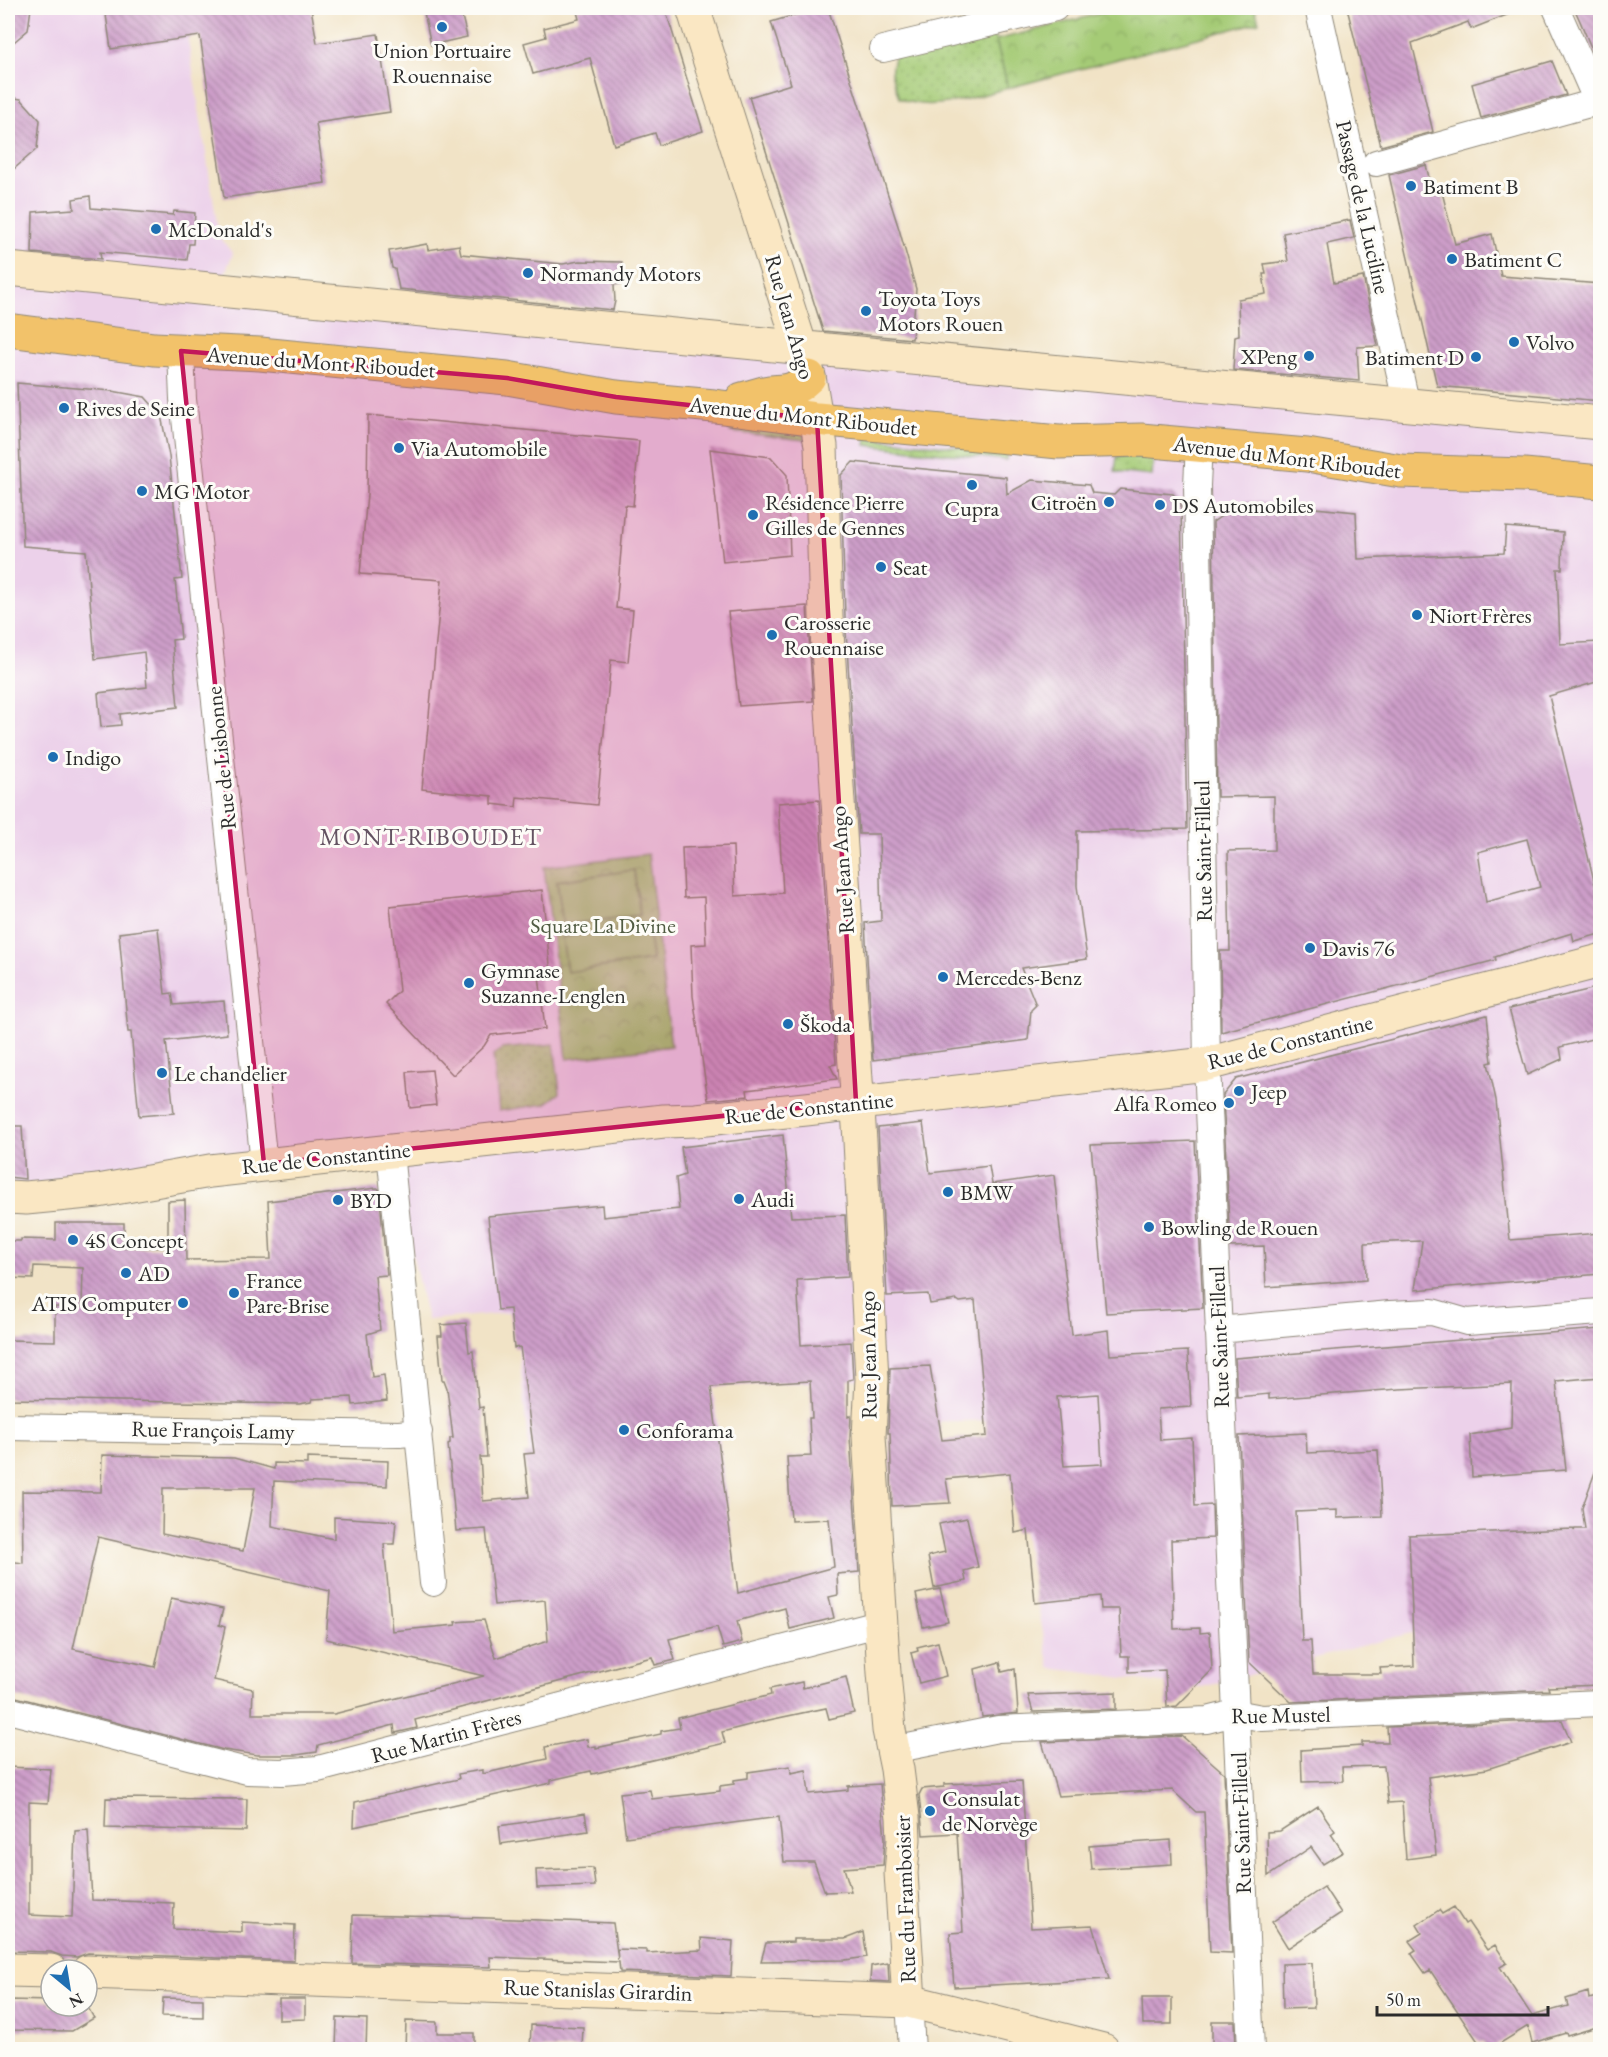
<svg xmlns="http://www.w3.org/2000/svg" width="1608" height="2057" viewBox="0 0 1608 2057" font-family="'EB Garamond',serif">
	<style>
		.built { fill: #ecd1ea }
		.grass { fill: url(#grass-dots); stroke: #687b50; stroke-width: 1.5 }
		.park { fill: url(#park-crowns); stroke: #687b50; stroke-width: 1.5 }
		.garden { fill: #a5cb76; stroke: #687b50; stroke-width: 1.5 }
		.building { fill: url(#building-back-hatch); fill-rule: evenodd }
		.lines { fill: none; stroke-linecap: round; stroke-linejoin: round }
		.street-casing { stroke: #8e8778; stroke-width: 28 }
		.secondary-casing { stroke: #8e8778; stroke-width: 35 }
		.primary-casing { stroke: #8e8778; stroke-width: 35 }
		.street { stroke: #fff; stroke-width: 26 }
		.secondary { stroke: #fae7c3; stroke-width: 33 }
		.primary { stroke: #f2c26a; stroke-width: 33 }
		.marked { fill: #c2185b; fill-opacity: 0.2; stroke: #c2185b; stroke-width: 4.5; stroke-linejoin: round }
		.poi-dot { fill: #1f6fb2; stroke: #fdfcf7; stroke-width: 2 }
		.labels { text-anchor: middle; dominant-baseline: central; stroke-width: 6; stroke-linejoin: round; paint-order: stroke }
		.poi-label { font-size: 22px; fill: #2b2b2b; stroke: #fdfcf7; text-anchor: start }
		.street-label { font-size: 22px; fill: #2b2b2b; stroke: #fdfcf7 }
		.park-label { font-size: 22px; fill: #505b42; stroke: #fdfcf7 }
		.neighbourhood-label { font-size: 24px; letter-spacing: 1.5px; fill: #645362; stroke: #fdfcf7 }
	</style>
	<defs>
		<pattern id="grass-dots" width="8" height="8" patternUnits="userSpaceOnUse" patternTransform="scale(1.5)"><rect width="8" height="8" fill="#a5cb76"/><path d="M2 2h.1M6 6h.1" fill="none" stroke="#8eae66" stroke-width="1.8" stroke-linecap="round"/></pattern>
		<pattern id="park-crowns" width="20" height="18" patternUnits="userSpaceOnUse" patternTransform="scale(1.5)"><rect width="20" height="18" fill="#a5cb76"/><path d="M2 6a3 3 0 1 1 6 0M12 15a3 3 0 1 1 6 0" fill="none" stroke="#8eae66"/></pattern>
		<pattern id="building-back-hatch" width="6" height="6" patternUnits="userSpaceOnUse" patternTransform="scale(1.5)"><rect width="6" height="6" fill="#cd9ec9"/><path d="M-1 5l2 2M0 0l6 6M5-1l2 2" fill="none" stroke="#a781a3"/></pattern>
	</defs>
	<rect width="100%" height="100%" fill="#fdfcf7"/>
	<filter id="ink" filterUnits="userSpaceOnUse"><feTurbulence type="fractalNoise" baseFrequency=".0167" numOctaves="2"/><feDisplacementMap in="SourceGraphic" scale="12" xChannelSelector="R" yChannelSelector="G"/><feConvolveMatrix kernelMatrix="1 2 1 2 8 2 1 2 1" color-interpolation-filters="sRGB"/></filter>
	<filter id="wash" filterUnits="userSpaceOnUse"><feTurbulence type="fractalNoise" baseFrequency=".008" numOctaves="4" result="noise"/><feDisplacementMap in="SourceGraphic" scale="24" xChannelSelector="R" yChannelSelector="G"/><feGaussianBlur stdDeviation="1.35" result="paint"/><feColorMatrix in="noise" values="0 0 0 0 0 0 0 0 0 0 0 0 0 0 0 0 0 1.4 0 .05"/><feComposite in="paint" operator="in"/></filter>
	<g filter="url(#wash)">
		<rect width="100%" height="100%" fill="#f1e3c6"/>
		<path class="built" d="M8 8H183L219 236 233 254 218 289 1600 423V1584L1199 1688 1050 1668 1002 1420 870 1423 871 1379 713 1387 734 1560 547 1637 515 1312 427 1320 390 1152 8 1199Z"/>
		<path class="grass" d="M994 32 1008 88C975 96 932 114 899 98L891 73 894 56Z
			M731 425 800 433 804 435 806 440 730 432Z
			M867 438 1007 452 1006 460 866 445Z
			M1117 456 1151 457 1153 462 1152 476 1115 472Z
			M554 1044 560 1093 545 1104 499 1111 493 1055 502 1049Z"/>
		<path class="park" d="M1122 8H1255L1259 22 1008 88 996 40Z
			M648 854 671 1046 567 1059 544 867Z"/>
		<path class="garden" d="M634 870 640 915 563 925 557 881Z
			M648 925 652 960 567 972 562 937Z"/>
		<g id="blocks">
			<path class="building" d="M8 8H31L28 30 8 47Z
				M105 8H311L317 43 378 34 390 112 316 123 325 183 224 198 200 36 111 49Z
				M423 8H460L467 37 431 45Z
				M576 8H665L703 131 659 145 655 133 614 145 590 58 533 74 524 43 546 37 544 28 579 19Z
				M818 8H828L899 229 916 289 912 339 823 331 749 97 791 84 771 22Z
				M1347 8H1522V9L1471 29 1468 22 1412 43 1433 132 1381 146Z
				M1574 8H1600V69L1580 21Z
				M1552 61 1566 95 1481 118 1472 84Z
				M8 97 21 99 40 120 37 149 8 174Z
				M1426 165 1433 194 1442 192 1455 244 1492 234 1501 276 1600 284V401L1437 386 1389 175Z
				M90 196 91 208 173 215 174 211 195 213 193 244H189L187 260 100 252 101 259 32 253 33 212 74 209 73 199Z
				M1350 220 1354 238 1327 244 1334 283 1363 277 1378 346 1357 347 1359 381 1233 370 1235 336 1239 335 1238 299 1266 294 1263 274H1266L1264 264 1288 261 1283 233Z
				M427 244 428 250 459 245 461 254 563 264 579 261 622 262 624 283 614 285 615 301 613 310 399 289 395 269 392 268 389 251Z
				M17 383 112 391 145 397 161 415 169 456 182 579 175 580 181 639 172 640 178 707 120 714 121 725 101 727 98 693 147 687 144 652 95 659 86 551 23 546Z
				M368 415 639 441 633 506 625 505 616 608 633 610 628 662 611 660 597 805 517 797 516 807 492 804V796L422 789 442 580 360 574 367 494Z
				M710 449 771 457 787 475 790 555 723 562Z
				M853 462 1006 477 1007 494 1032 480 1089 485 1092 493 1114 495 1120 489 1173 494 1181 503 1187 829 1077 831V886L1087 959 1021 968 1036 1005 1031 1010 1028 1040 873 1060 865 923 881 921 879 834H859L845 616 841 475Z
				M1243 501 1356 512 1358 559 1504 553 1506 527 1563 532 1562 569H1557L1560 644 1600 642V681L1549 696 1597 893 1600 892V934L1574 941 1572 933 1504 954 1495 957 1496 960 1221 1032 1220 951H1230L1228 851 1274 850V796L1217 797 1213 522ZM1527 839 1540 887 1486 902 1478 852Z
				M807 606 813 701 739 706 728 612Z
				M819 800 836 1064 830 1065 837 1079 747 1090 748 1096 708 1100 693 996 691 945 706 944 704 897 684 898 682 848 733 846 735 896 783 893 778 803Z
				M542 890 551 974 539 975 545 1029 491 1035 484 1046 453 1075 386 1004 399 991 390 906Z
				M158 928 165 994 172 993 174 1005 224 1001 227 1034 166 1041 174 1113 139 1116 131 1032H128L119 933Z
				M1600 987V1037L1560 1047 1562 1059 1527 1075 1509 1009Z
				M1487 1015 1492 1062 1488 1063 1496 1100 1510 1240 1600 1233V1274L1415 1290 1422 1241 1365 1243 1366 1280 1266 1287 1264 1246 1230 1247 1223 1095 1236 1079Z
				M432 1070 436 1105 410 1108 407 1072Z
				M923 1123 930 1173 989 1166 992 1184 1054 1175 1072 1335 1108 1330 1110 1355 1188 1351 1191 1407 1158 1409 1160 1440 1192 1438 1195 1506 1212 1505 1213 1538 1171 1540 1174 1629 1200 1628V1633L1210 1632 1212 1670 1177 1706 1167 1707 1165 1670 1129 1672V1656H1121L1119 1609H1101L1100 1596 1035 1603 1028 1530 1015 1533 1010 1473 946 1479 950 1503 892 1506 890 1433H888L890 1368 930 1366 942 1440 987 1436 975 1300 960 1302 957 1300 930 1304 928 1294 887 1296 878 1128ZM1098 1394 1102 1464 1064 1466 1057 1397Z
				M8 1126H22L25 1179 8 1177Z
				M783 1135 791 1217 845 1215 848 1277 797 1280 801 1345 851 1342 853 1379 848 1380V1417L851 1416 850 1437 859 1572 837 1574 838 1595 829 1597 834 1618 790 1629 785 1608 737 1621 742 1642 723 1647 717 1627 669 1639 675 1660 655 1665 652 1657 415 1720 417 1728 395 1733 394 1725 318 1745 317 1752 296 1755H257L224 1750 8 1695V1561L23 1563 22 1491 101 1492 102 1455 234 1458 274 1469V1463L307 1464V1458L388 1461 387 1486 274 1481 272 1526 334 1539V1517L396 1521 394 1544H384L392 1631 456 1625 455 1622 484 1620 496 1658 548 1641 545 1600 494 1605 486 1529 456 1531 448 1444 450 1443V1438H453L447 1388 444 1380H442L438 1336H442L441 1325 466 1323 469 1352 473 1351 479 1408 483 1407 487 1457H480L483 1501 529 1497 524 1454 534 1453 520 1347 514 1348 510 1309 498 1310 488 1216 602 1205 603 1217 679 1209 676 1178 685 1175 681 1147ZM810 1381 812 1418H809L811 1456 787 1457 791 1521 829 1519 834 1567 738 1593 711 1387ZM163 1488H255L243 1551 162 1534ZM98 1537 330 1591 326 1639 484 1676 334 1714H252L253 1689 214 1680 225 1627 219 1625 223 1609 171 1598 155 1667 73 1649Z
				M1195 1141 1203 1308 1106 1313 1091 1145Z
				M377 1188 379 1189 387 1275 375 1276 380 1330 367 1334 372 1377 384 1375 387 1401 353 1405 352 1397 312 1399 311 1402 299 1404 8 1399V1340L55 1341V1307H82L83 1268 34 1266 33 1279 10 1278 11 1241H21V1239L56 1240V1223H124V1247L168 1248V1201L185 1200 186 1260 271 1259 268 1201Z
				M1600 1329V1377L1556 1381 1566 1470 1472 1477 1470 1435 1511 1428 1512 1384 1399 1389 1269 1399V1394L1237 1397 1235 1358Z
				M1306 1433 1307 1453 1378 1450 1382 1516 1337 1518V1510L1296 1512 1302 1641H1311L1313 1674H1381L1380 1668 1414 1666 1409 1535 1574 1529V1531L1575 1529H1585L1582 1508 1598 1464H1600V1685L1548 1687 1549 1690 1291 1702 1249 1662 1239 1436Z
				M967 1518 978 1567 964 1571 966 1581 934 1588 928 1556 945 1552 939 1524Z
				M940 1589 948 1622 923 1627 916 1594Z
				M938 1642 946 1676 919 1683 911 1653 918 1651 917 1647Z
				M1000 1662 1002 1672 1015 1669 1018 1713 982 1717 975 1669Z
				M846 1677 854 1713 829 1719 826 1708 769 1720 722 1732 725 1743 592 1774 591 1771 551 1780V1783L354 1827 355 1802 459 1779 458 1774 482 1770V1774L547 1759 545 1747 587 1739 588 1747 596 1746V1748L661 1734V1731L680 1728 678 1718 771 1695 770 1689 802 1682 803 1688Z
				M1116 1692V1709L1033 1712 1028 1695Z
				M1562 1720 1571 1742 1487 1769 1428 1777 1436 1855 1406 1859 1402 1802 1388 1803 1384 1766 1342 1767 1343 1781 1302 1782 1301 1750 1362 1746V1742H1388L1387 1727Z
				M1182 1736 1224 1773 1232 1953 1210 1952 1204 1812H1196L1172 1790 1058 1796 1042 1742Z
				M790 1766 791 1773 806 1770 809 1794 848 1790V1786L880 1784 885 1839 883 1865 844 1868 851 1891 825 1892 814 1862H784L779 1817 626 1837 620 1793 650 1790 652 1799 720 1791V1786L734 1784V1780L748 1778V1772Z
				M8 1767 51 1769 48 1803 29 1802V1915L72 1917 75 1831 88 1830 92 1900 174 1903 173 1929 242 1932V1922L295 1925 294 1961 88 1953 77 1957 62 1956 51 1952 8 1951Z
				M1022 1781 1031 1928 1093 1925 1109 1979 954 1987 950 1933 963 1932 957 1833 923 1835 919 1795 922 1789 944 1787V1784Z
				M106 1798 247 1799 246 1831 105 1828Z
				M1318 1806 1335 1831 1331 1834 1343 1852 1323 1864 1311 1847 1268 1876 1267 1832 1280 1831Z
				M585 1813 588 1831 501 1844 499 1826Z
				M1171 1840 1172 1864 1091 1869 1089 1846Z
				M593 1868 595 1886 537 1888 536 1870Z
				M1324 1887 1341 1913 1288 1948 1272 1922Z
				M1454 1907 1465 1924 1468 1922 1487 1950 1495 1945 1507 1963 1500 1967 1532 2016 1568 2006 1566 1999 1588 1992 1589 1999 1600 1996V2026L1567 2036 1566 2033 1532 2043 1528 2026 1491 2049H1488L1482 2042 1479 2043 1430 1970 1425 1973 1411 1953 1416 1950 1409 1941 1422 1933 1417 1925 1439 1910 1442 1914Z
				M353 1915 489 1918 613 1923 618 1960 617 1949 647 1950V1953L702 1950 701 1938 733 1941 731 1976 620 1972 619 1962 490 1957 491 1967 352 1963Z
				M863 1932 867 1957 845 1960 761 1961 766 1943 793 1942V1939H845Z
				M888 1963 889 1982 870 1981 871 1966Z
				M1312 1963 1314 2008 1283 2009 1282 1964Z
				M163 1998 203 1999V2017L162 2016Z
				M1142 1998H1172V2024H1143Z
				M279 1999H305V2019L279 2020Z
				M9 2000 51 2001V2006H87L94 2018 72 2031 10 2030 8 2029Z
				M337 2018 367 2019 366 2049H336Z
				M406 2021 437 2022V2033H474V2049H405Z
				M1212 2021H1235L1236 2049H1212Z
				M531 2025 583 2027 582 2049H530Z"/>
		</g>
	</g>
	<g filter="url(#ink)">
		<use href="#blocks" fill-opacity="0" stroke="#8e8778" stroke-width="1.5"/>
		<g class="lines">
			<defs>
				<path id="street" d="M1318 8 1407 406
					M1556 8 1600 108
					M883 49 1055 8
					M1376 163 1600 101
					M181 351 183 399 264 1164
					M1199 444 1197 485 1207 1064 1251 2050
					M390 1152 433 1583
					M1218 1330 1390 1314 1432 1312 1467 1322 1600 1312
					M8 1427 399 1434 419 1432
					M8 1710 247 1771 282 1772 318 1769 882 1623
					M893 1750 998 1729 1207 1720 1235 1713 1262 1718 1600 1703
					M909 2001 912 2050"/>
				<path id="secondary" d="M693 8 801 348 809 377 821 446 826 617 860 1141 872 1379 869 1436 884 1673 889 1730 897 1769 903 1817 904 1839 901 1873 909 2001
					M8 269 774 345 1600 423
					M8 1197 26 1198 98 1191 210 1171 664 1121 696 1120 806 1109 1207 1064 1600 961
					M8 1970 51 1971
					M87 1972 909 2001 1103 2050"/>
				<path id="primary" d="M8 330 154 349 260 354 507 378 616 397 714 406 817 419 1059 442 1141 440 1307 455 1401 471 1524 475 1600 482
					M742 399C751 397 761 393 770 392 790 391 794 391 809 377"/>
			</defs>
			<use href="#street" class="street-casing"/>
			<use href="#secondary" class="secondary-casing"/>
			<use href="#primary" class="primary-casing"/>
			<use href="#street" class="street"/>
			<use href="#secondary" class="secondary"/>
			<use href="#primary" class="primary"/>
		</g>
	</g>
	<path class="marked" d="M181 351 507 378 616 397 817 419 856 1102 264 1164Z"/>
	<g class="poi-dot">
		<circle cx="442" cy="27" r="6"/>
		<circle cx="1411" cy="186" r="6"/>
		<circle cx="156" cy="229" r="6"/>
		<circle cx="1452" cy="259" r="6"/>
		<circle cx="528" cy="273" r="6"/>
		<circle cx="866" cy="311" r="6"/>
		<circle cx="1514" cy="342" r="6"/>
		<circle cx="1309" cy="356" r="6"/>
		<circle cx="1476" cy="357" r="6"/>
		<circle cx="64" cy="408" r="6"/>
		<circle cx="399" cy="448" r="6"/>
		<circle cx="972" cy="485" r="6"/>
		<circle cx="142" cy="491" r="6"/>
		<circle cx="1109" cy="502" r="6"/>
		<circle cx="1160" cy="505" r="6"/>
		<circle cx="753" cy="515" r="6"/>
		<circle cx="881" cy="567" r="6"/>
		<circle cx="1417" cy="615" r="6"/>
		<circle cx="772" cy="635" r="6"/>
		<circle cx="53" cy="757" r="6"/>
		<circle cx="1310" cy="948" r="6"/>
		<circle cx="943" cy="977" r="6"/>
		<circle cx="469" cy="983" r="6"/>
		<circle cx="788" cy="1024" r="6"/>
		<circle cx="162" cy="1073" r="6"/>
		<circle cx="1239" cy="1091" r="6"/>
		<circle cx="1229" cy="1103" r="6"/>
		<circle cx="948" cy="1192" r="6"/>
		<circle cx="739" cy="1199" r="6"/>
		<circle cx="338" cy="1200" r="6"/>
		<circle cx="1149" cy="1227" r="6"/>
		<circle cx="73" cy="1240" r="6"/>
		<circle cx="126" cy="1273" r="6"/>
		<circle cx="234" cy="1293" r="6"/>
		<circle cx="183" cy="1303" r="6"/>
		<circle cx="624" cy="1430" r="6"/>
		<circle cx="930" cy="1811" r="6"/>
	</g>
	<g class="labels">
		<g class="poi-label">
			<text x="442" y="50" text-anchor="middle">Union Portuaire<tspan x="442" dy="25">Rouennaise</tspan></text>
			<text x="1423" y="186">Batiment B</text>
			<text x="168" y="229">McDonald's</text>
			<text x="1464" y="259">Batiment C</text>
			<text x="540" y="273">Normandy Motors</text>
			<text x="878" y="298">Toyota Toys<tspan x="878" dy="25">Motors Rouen</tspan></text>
			<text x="1526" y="342">Volvo</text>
			<text x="1297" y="356" text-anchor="end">XPeng</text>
			<text x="1464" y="357" text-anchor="end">Batiment D</text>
			<text x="76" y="408">Rives de Seine</text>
			<text x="411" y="448">Via Automobile</text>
			<text x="154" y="491">MG Motor</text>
			<text x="765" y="502">Résidence Pierre<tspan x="765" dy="25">Gilles de Gennes</tspan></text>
			<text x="1097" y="502" text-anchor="end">Citroën</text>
			<text x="1172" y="505">DS Automobiles</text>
			<text x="972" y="508" text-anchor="middle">Cupra</text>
			<text x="893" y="567">Seat</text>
			<text x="1429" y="615">Niort Frères</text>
			<text x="784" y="622">Carosserie<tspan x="784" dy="25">Rouennaise</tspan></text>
			<text x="65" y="757">Indigo</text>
			<text x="1322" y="948">Davis 76</text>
			<text x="481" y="970">Gymnase<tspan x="481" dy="25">Suzanne-Lenglen</tspan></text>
			<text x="955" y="977">Mercedes-Benz</text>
			<text x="800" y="1024">Škoda</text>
			<text x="174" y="1073">Le chandelier</text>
			<text x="1251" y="1091">Jeep</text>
			<text x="1217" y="1103" text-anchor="end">Alfa Romeo</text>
			<text x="960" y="1192">BMW</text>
			<text x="751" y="1199">Audi</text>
			<text x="350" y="1200">BYD</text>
			<text x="1161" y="1227">Bowling de Rouen</text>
			<text x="85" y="1240">4S Concept</text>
			<text x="138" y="1273">AD</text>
			<text x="246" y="1280">France<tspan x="246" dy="25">Pare-Brise</tspan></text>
			<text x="171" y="1303" text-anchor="end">ATIS Computer</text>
			<text x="636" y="1430">Conforama</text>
			<text x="942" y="1798">Consulat<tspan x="942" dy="25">de Norvège</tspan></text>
		</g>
		<g class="street-label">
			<text transform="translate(1363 207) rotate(77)">Passage de la Luciline</text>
			<text transform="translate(790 317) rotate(74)">Rue Jean Ango</text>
			<text transform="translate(321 362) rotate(4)">Avenue du Mont Riboudet</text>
			<text transform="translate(803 416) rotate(6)">Avenue du Mont Riboudet</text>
			<text transform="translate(1287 457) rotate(7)">Avenue du Mont Riboudet</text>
			<text transform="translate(221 758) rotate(-96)">Rue de Lisbonne</text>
			<text transform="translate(1203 851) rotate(-91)">Rue Saint-Filleul</text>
			<text transform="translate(842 870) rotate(-94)">Rue Jean Ango</text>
			<text transform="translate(1290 1042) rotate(-14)">Rue de Constantine</text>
			<text transform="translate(809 1108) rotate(-6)">Rue de Constantine</text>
			<text transform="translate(326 1158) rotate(-6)">Rue de Constantine</text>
			<text transform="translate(1219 1337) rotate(-92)">Rue Saint-Filleul</text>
			<text transform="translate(868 1355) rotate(-91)">Rue Jean Ango</text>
			<text transform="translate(213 1430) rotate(1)">Rue François Lamy</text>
			<text transform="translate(1281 1715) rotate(-1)">Rue Mustel</text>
			<text transform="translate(446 1736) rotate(-15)">Rue Martin Frères</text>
			<text transform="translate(1241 1823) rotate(-92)">Rue Saint-Filleul</text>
			<text transform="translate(905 1899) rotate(-92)">Rue du Framboisier</text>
			<text transform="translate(598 1990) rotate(2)">Rue Stanislas Girardin</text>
		</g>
		<g class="park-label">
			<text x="603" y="925">Square La Divine</text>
		</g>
		<g class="neighbourhood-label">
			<text x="431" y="836">MONT-RIBOUDET</text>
		</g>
	</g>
	<rect width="1608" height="2057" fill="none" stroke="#fdfcf7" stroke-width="30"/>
	<g transform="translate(69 1988) rotate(150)"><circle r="28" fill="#fdfcf7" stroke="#a9a8a5" stroke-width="1.5"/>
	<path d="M0-4.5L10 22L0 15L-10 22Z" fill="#1f6fb2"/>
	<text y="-9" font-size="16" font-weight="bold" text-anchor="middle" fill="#2b2b2b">N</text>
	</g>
	<path d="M1377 2006v9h171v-9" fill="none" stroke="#2b2b2b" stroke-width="3"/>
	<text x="1386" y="2006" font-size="18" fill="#2b2b2b" stroke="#fdfcf7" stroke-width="4.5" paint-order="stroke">50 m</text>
</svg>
